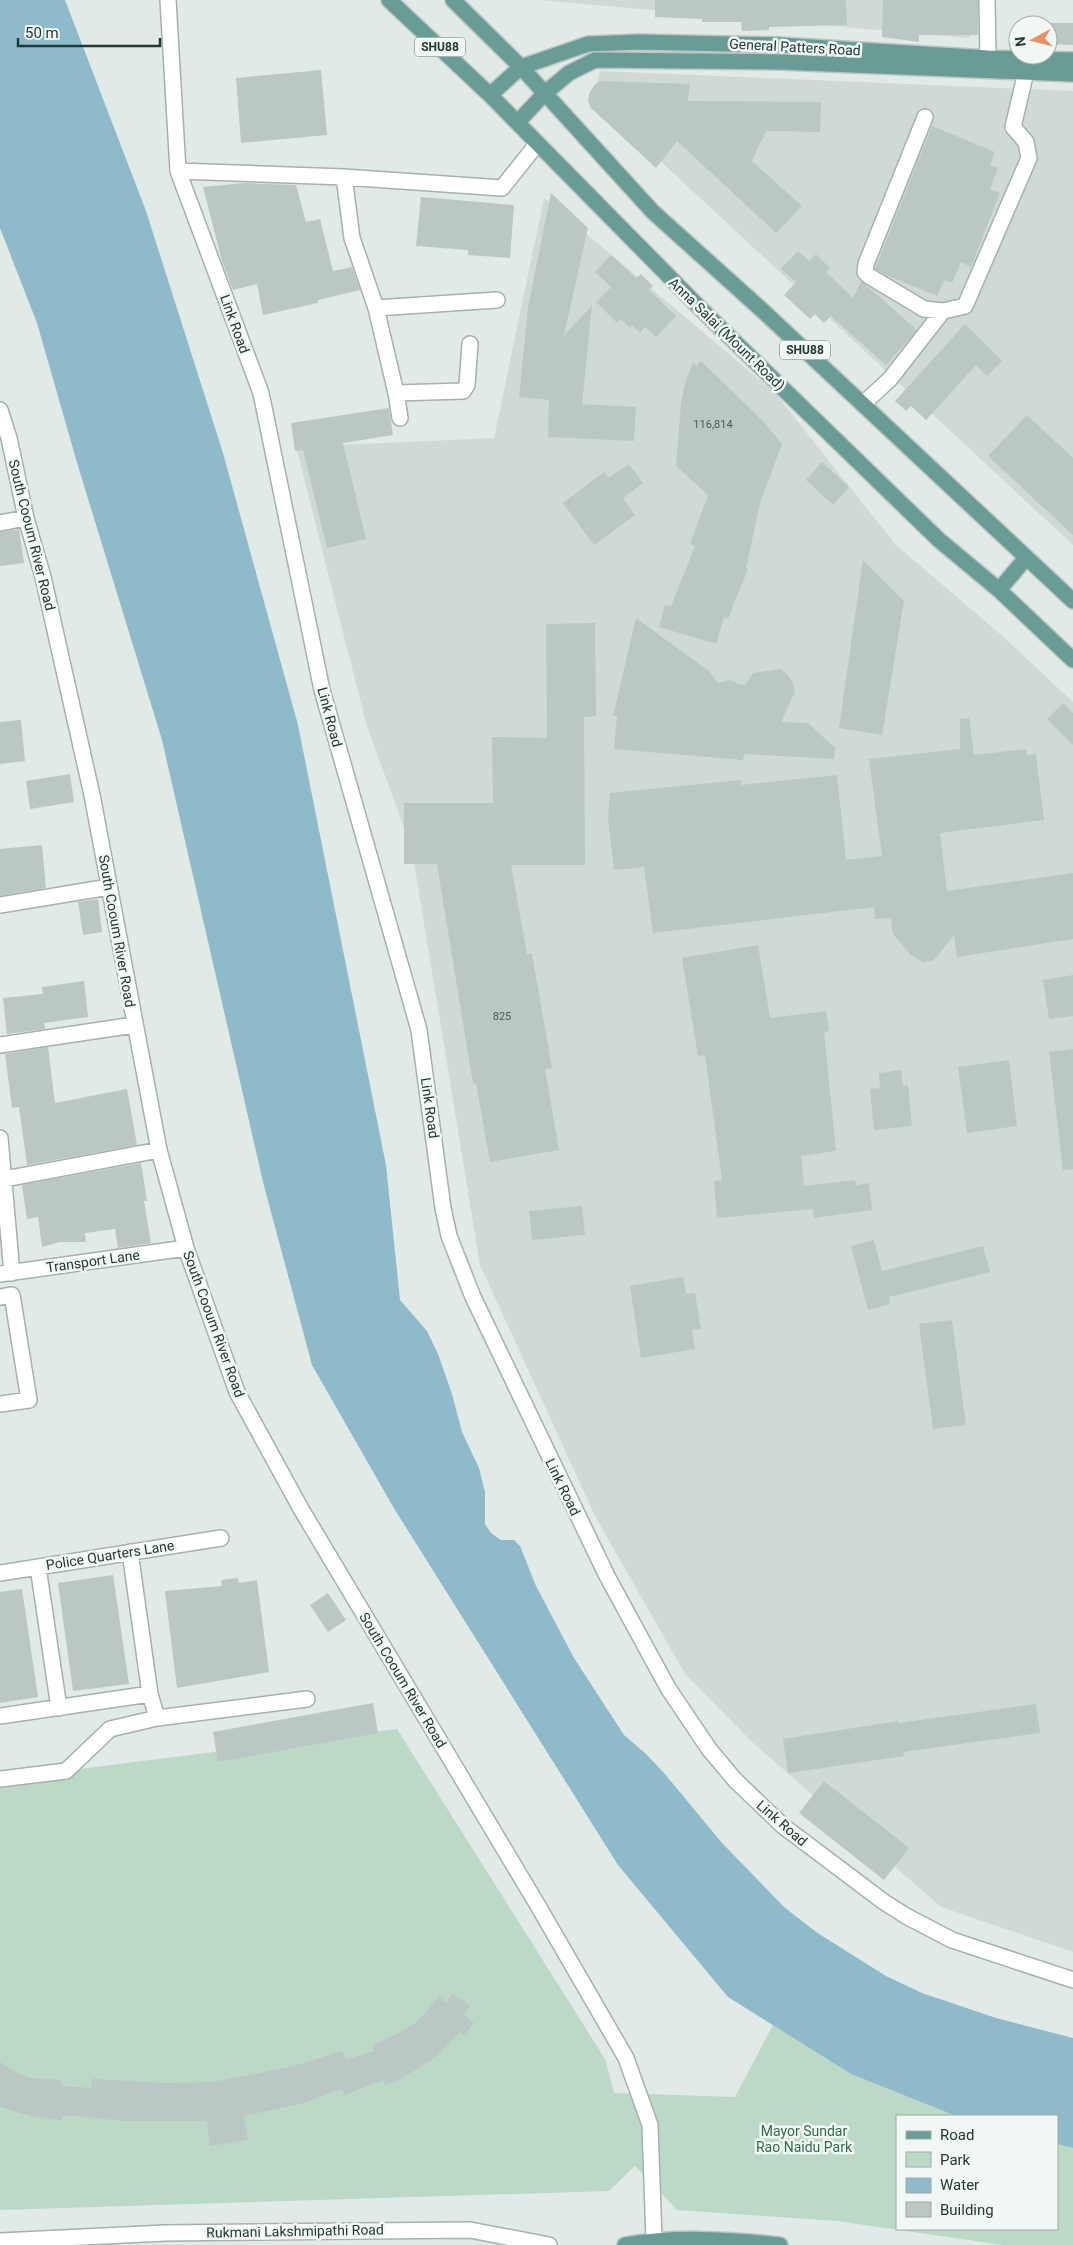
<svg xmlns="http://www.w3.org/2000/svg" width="1073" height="2245" viewBox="0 0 1073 2245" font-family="Roboto,sans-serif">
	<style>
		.built { fill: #cfdad6 }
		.green { fill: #bcd9c7 }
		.water { fill: #8ebaca }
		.building { fill: #bac7c3 }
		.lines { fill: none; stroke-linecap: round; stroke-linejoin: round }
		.minor-casing { stroke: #a4b1ae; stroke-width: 18 }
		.major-casing { stroke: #bdc4c3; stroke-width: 18 }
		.minor { stroke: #fff; stroke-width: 15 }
		.major { stroke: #699c94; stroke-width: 15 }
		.labels { text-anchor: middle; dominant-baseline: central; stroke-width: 5; stroke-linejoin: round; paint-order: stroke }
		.number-label { font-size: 11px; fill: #495c59 }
		.shield { fill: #f1f7f5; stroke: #61726f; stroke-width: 1 }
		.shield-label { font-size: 12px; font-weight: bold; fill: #233936 }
		.street-label { font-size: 14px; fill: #233936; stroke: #f1f7f5 }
		.park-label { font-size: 14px; fill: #316c4f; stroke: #f1f7f5 }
	</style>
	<rect width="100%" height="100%" fill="#e1eae7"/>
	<path class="built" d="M539 0H974L976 31 968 38Z
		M600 71 1073 91V545L598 103 596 86Z
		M544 198 775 393 896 545 1007 640 1073 702V1952L941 1907 752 1742 685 1674 595 1516 480 1265 412 850 366 723 296 447 494 438Z"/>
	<path class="green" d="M397 1729 605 2059 614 2093 735 2097 773 2025 851 2074 956 2116H897V2229H1057V2144L1073 2148V2245H1003L837 2221 677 2210 635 2166 609 2191 0 2210V1779Z"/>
	<path class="water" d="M0 0H65L146 211 223 453 298 725 386 1165 400 1300 427 1331 438 1354 452 1394 462 1432 479 1468 485 1492V1524L491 1533 501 1540H514L520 1546 536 1586 574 1658 624 1735 646 1754 664 1773 722 1843 784 1907 816 1932 886 1976 922 1993 996 2018 1073 2038V2148L1057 2144V2116H956L851 2074 728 1997 618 1865 395 1510 312 1365 263 1182 162 740 78 466 37 323 0 228Z"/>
	<path class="building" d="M655 0H846L847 25 769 27V30L742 31 741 22H702V19L655 17Z
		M883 0H978V35H919V42L882 37Z
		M1048 23H1073V45L1048 44Z
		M321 70 327 135 241 143 236 78Z
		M601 81 690 84 688 101 821 102 820 132 766 131 752 161 802 206 776 233 677 141 656 168 591 108 588 101 589 94 595 84Z
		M932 126 995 152 990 165 998 168 990 189 1000 193 971 267 961 262 952 283 944 280 937 296 886 275 875 269Z
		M244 183 296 185 306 222 320 219 333 271 352 267 360 290 318 300V303L263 315 257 284 233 290 222 261 203 187Z
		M551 193 588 228 564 335 592 306 582 404 636 407 634 441 548 437 549 400 519 397 528 308Z
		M421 197 514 205 510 258 468 255V250L416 246Z
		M798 251 809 261 816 254 830 268 826 272 853 298 861 281 917 330 886 365 831 316 824 323 815 314 810 319 784 295 796 282 781 269Z
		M611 255 636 278 641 274 653 286 649 290 676 316 656 337 645 327 640 333 632 325 630 328 621 319 617 323 596 302 611 287 595 272Z
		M965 324 1002 361 987 376 976 365 926 420 911 406 906 411 895 401Z
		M701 361 764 422 782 444 760 503 746 568 748 569 728 619 724 617 716 644 659 627 665 605 671 606 695 546 690 544 708 495 676 466 681 404 685 383 693 363 697 366Z
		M389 408 393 435 343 443 366 539 327 548 303 450 295 451 291 423Z
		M1027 415 1073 458V535L988 456Z
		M822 462 849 487 833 505 806 480Z
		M629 464 643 483 623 498 635 515 594 545 563 503 604 472 608 478Z
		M19 529 24 563 0 566V532Z
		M863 560 904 601 882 735 839 728Z
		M636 618 709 671 718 683 729 680 744 686 753 673 781 669 788 675 793 683 795 692 781 722 808 723 835 748 834 759 744 754 743 760 614 749 617 716H613Z
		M595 623 596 716 584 717 585 865H511L527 954H532L552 1068 545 1069 559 1150 490 1162 476 1083 473 1084 437 864H404V803H493L492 737 547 738 546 624Z
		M1063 703 1073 713V745L1047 719Z
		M969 718 974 755 1026 749 1027 755 1036 754 1044 820 940 833 947 891 1073 873V939L957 957 954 935 934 960 923 962 911 955 893 934 891 918 875 919 874 907 653 933 644 867 614 870 608 818 610 793 741 780V785L837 775 846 860 882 856 869 759 960 749V719Z
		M21 720 25 761 0 764V722Z
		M70 774 74 802 30 809 26 781Z
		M42 845 46 888 0 896V849Z
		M98 899 102 932 83 935 78 902Z
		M758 945 770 1018 826 1011 829 1031 824 1032 836 1151 801 1156 804 1186 855 1180 856 1185 869 1183 872 1210 814 1218 813 1209 717 1218 714 1181 722 1180 705 1055 698 1056 682 958Z
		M1073 975V1016L1049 1019 1043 980Z
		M84 981 88 1017 44 1023 45 1029 7 1034 3 998 43 994 42 987Z
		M48 1047 55 1103 127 1089 137 1145 27 1165 19 1107 12 1108 5 1054Z
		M1073 1049V1169L1063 1170 1049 1052Z
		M1009 1060 1017 1126 967 1133 958 1067Z
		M901 1070 903 1086 908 1085 912 1126 874 1130 870 1089 880 1088 879 1073Z
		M141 1163 147 1201H144L151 1243 118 1248 115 1229 85 1233 86 1242H60L42 1247 38 1217 27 1219 22 1185Z
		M582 1206 585 1235 532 1240 529 1211Z
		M874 1240 882 1271 983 1246 990 1272 889 1297 890 1304 868 1310 851 1246Z
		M683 1277 686 1294 695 1293 701 1329 692 1330 695 1349 641 1358 630 1286Z
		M952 1320 966 1425 933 1429 919 1324Z
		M113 1575 129 1684 73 1691 58 1583Z
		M238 1578 239 1583 257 1580 269 1672 177 1688 165 1591 222 1586 221 1580Z
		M22 1589 38 1697 0 1703V1592Z
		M328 1593 346 1620 328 1632 310 1605Z
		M373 1703 378 1733 218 1762 213 1732Z
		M1036 1704 1040 1733 903 1752 904 1756 788 1773 783 1739 898 1721 899 1723Z
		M824 1781 909 1848 884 1880 799 1813Z
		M452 1993 470 2006 463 2015 474 2023 464 2035 461 2032 434 2058 399 2080 385 2085 384 2080 344 2095 342 2089 300 2104 244 2116 248 2140 210 2146 207 2121H123L76 2116H62V2120L30 2116 0 2107V2062L17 2073 32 2078 62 2080V2086L91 2088 92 2079 165 2083 213 2082 294 2066 342 2051 346 2060 374 2051 373 2045 399 2033 415 2023 426 2012 439 1996 446 2003Z"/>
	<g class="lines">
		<defs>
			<path id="minor" d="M168 0 178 171 261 393 322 690 419 1030 443 1208 449 1236 473 1297 607 1576 668 1688 709 1749 735 1780 783 1826 884 1902 906 1916 952 1940 1073 1980
				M987 0 988 58
				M925 117 866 264 865 272 869 276 924 309 943 311 965 306 1029 158 1026 142 1013 127 1026 72
				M178 171 344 177 502 188 537 144
				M344 177 352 238 376 308 396 393 400 418
				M376 308 497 300
				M396 393 463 391 467 385 470 344
				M863 404 890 379 943 311
				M0 410 9 438 26 518 43 577 92 795 159 1150 186 1248 237 1392 301 1509 537 1904 626 2058 650 2125 654 2240
				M0 523 26 518
				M0 905 109 887
				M0 1045 134 1025
				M0 1138 12 1273
				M0 1180 159 1150
				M0 1274 186 1248
				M0 1297 12 1295 29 1400 0 1404
				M130 1552 150 1694 157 1718
				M38 1567 59 1708
				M0 1573 221 1538
				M0 1716 150 1694
				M0 1779 66 1771 110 1729 157 1718 307 1699
				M0 2241 165 2233 470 2230 549 2245"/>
			<path id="major" d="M389 0 490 95 705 313 939 540 999 590 1073 660
				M453 0 521 67 653 212 763 311 1073 601
				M490 95 521 67 588 44 639 42 780 45 988 58 1073 60
				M518 122 544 94 569 73 595 60 780 62 1073 74
				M999 590 1026 558
				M625 2245C676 2236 728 2239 780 2245"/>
		</defs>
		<use href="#minor" class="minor-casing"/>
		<use href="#major" class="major-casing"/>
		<use href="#minor" class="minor"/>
		<use href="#major" class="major"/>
	</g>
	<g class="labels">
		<g class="number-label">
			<text x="713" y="424">116,814</text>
			<text x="502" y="1016">825</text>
		</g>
		<g class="shield">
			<rect x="415" y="37.5" width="50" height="19" rx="4"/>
			<rect x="780" y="340.5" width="50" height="19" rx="4"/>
		</g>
		<g class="shield-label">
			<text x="440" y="47">SHU88</text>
			<text x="805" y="350">SHU88</text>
		</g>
		<g class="street-label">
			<text transform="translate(795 47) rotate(3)">General Patters Road</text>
			<text transform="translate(235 324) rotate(70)">Link Road</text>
			<text transform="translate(727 334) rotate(44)">Anna Salai (Mount Road)</text>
			<text transform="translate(32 535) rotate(76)">South Cooum River Road</text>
			<text transform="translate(330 717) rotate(75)">Link Road</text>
			<text transform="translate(117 931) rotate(80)">South Cooum River Road</text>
			<text transform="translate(430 1108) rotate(82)">Link Road</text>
			<text transform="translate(93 1261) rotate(-8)">Transport Lane</text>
			<text transform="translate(214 1324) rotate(70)">South Cooum River Road</text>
			<text transform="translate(563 1487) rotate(64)">Link Road</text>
			<text transform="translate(110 1555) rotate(-9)">Police Quarters Lane</text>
			<text transform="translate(403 1680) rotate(59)">South Cooum River Road</text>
			<text transform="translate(782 1823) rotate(41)">Link Road</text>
			<text transform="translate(295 2231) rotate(-1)">Rukmani Lakshmipathi Road</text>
		</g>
		<g class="park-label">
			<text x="804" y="2131">Mayor Sundar<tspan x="804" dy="16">Rao Naidu Park</tspan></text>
		</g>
	</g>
	<rect x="896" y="2115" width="162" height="115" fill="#f1f7f5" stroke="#9faba9"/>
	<rect x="906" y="2131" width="25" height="8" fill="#699c94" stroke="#9faba9"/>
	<text x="940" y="2140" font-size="15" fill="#233936">Road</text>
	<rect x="906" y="2152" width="25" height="15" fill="#bcd9c7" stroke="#9faba9"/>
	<text x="940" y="2165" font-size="15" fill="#233936">Park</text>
	<rect x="906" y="2178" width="25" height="15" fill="#8ebaca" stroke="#9faba9"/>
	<text x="940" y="2190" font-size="15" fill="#233936">Water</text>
	<rect x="906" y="2202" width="25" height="15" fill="#bac7c3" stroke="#9faba9"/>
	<text x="940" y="2215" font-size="15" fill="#233936">Building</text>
	<g transform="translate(1033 40) rotate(263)"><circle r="24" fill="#f1f7f5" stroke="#9faba9"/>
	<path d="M0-4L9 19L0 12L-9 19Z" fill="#e59364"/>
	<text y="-8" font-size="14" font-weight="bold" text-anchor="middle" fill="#233936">N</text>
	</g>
	<path d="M18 38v8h142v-8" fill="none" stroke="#233936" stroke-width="2.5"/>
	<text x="25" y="38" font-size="15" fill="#233936" stroke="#f1f7f5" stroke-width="4" paint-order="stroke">50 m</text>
</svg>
